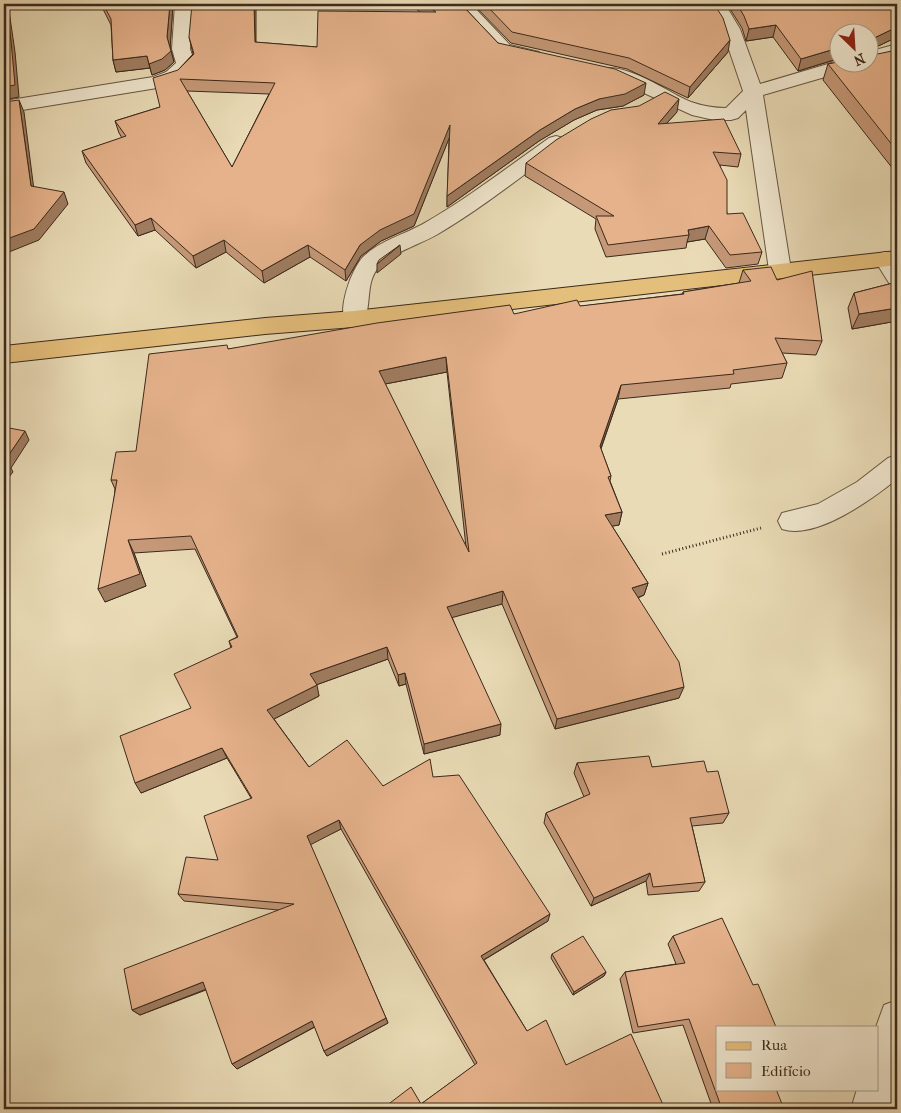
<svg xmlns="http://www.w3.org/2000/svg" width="901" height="1113" viewBox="0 0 901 1113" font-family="'IM FELL French Canon',serif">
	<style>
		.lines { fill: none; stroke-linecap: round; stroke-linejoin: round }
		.minor-casing { stroke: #665642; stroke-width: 2 }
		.major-casing { stroke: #3b291c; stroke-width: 2 }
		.path { stroke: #3b291c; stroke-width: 3; stroke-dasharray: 1 2.5; stroke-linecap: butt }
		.minor { fill: #f1e8d0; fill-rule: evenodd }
		.major { fill: #e4be7b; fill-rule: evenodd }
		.wall { fill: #c59978; stroke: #3b291c; fill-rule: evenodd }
		.shaded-wall { fill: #a07d61; stroke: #3b291c }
		.building { fill: #e5b28b; stroke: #3b291c; fill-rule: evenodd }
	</style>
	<rect width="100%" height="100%" fill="#e9dbb6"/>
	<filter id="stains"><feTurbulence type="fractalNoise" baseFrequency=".004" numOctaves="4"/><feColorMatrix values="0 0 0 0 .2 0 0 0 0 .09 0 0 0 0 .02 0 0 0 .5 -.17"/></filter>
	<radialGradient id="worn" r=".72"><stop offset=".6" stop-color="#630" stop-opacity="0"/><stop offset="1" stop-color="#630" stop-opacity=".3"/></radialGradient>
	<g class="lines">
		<defs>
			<path id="minor" d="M175 4H193L190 49 195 64 180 80 157 88 4 113V101L153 77 166 72 176 63 172 49Z
				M453 4H471L510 45 539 52 541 56 539 60 532 62 498 53Z
				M707 4H725L740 29 760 84 838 61 868 62V52L897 44V55L868 64 865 63 863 66 763 95 791 270 788 275 780 277 772 275 769 270 746 110 738 118 731 120H714L692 115 620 82 604 77 602 73 604 69C628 63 669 93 691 102 703 106 714 108 726 108L743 91 722 29Z
				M556 136 563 138 566 142 563 146C522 176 482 208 438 234 419 245 395 251 379 267 364 283 373 307 362 325L354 327 346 325C337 310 351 270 363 257 379 241 403 235 423 224 467 199 508 167 549 138Z
				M885 252 893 254 897 261V286L889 283 874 259 877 254Z
				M897 455V479C871 500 816 540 782 529L778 521 782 513 818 504 857 482 888 458Z
				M897 1000V1079L889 1109H851L857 1089H877L876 1027 884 1005Z"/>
			<path id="major" d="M897 251V265L354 327 265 334 4 363V346L265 318 354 311Z"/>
		</defs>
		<use href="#minor" class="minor-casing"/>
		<use href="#major" class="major-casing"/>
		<path class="path" d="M662 554 761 528"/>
		<use href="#minor" class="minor"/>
		<use href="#major" class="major"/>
	</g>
	<path class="wall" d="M85 4H173L170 47 174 62 165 70 152 75 150 68 116 72 113 60 111 25 101 5 87 8Z
		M409 4H461L498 43 644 95 623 106 597 110 574 120 539 141 447 207 449 138 414 226 381 241 361 256 346 281 310 257 264 283 226 252 196 268 155 230 138 236 86 163 82 151 122 138 119 133 115 121 160 107 178 70 193 54 189 37 317 47 420 12ZM187 91 269 94 232 167Z
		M473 4H714L728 52 688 98 627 69 511 43Z
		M727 4H897V37L868 51 838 32V59L798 71 773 37 746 41 742 28Z
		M897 58V174L823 80 828 64Z
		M677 112 667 123 741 154 738 167 720 165 727 214 762 252 758 264 726 268 705 239 687 242 686 248 606 257 595 229 596 219 525 176 526 163Z
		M743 270 777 280 822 341 816 355 782 353 787 363 782 378 731 384 730 388 618 399 601 449 611 476 610 481 622 512 619 525 612 526 648 583 644 595 638 598 679 698 555 729 502 604 452 617 500 735 424 754 406 684 399 686 388 659 316 685 319 696 274 719 309 767 383 786 433 777 548 921 484 960 527 1031 566 1065 665 1109 421 1104 475 1065 341 829 310 844 386 1018 388 1023 327 1056 324 1051 315 1027 237 1069 206 990 140 1015 132 1010 278 910 184 901 178 894 218 860 251 798 227 758 141 793 191 708 231 648 229 641 237 637 195 549 134 553 146 586 105 602 115 489 111 480 228 349 682 294 683 292 739 283ZM447 372 466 547 385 384Z
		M897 282V321L852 329 848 308 854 293Z
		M577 763 652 767 707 772 729 813 723 823 692 826 705 882 699 891 648 895 646 881 591 906 544 823 546 813 584 797 574 773Z
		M673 936 717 1027 784 1109H713L683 1025 633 1033 620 979 625 972 676 964 668 944Z
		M552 954 606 972 604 976 573 995 551 958Z"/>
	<path class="shaded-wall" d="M6 4H8L15 52 19 97 4 100Z
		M85 4H100L101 5 87 8Z
		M170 4H173L170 49 167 37Z
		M254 4H256V53L255 42Z
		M776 25 773 37 746 41 749 29Z
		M897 27V37L868 51V41Z
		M730 40 728 52 688 98 690 87Z
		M838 48V56L837 59 798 71 801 59Z
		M171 51 174 62 165 70 152 75 149 64Z
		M147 56 150 68 116 72 113 60Z
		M646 83 644 95 623 106 597 110 574 120 539 141 447 207V196L540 130 575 109 599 99Z
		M679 99 677 112 655 136 658 124Z
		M19 100 24 112 35 198 31 186Z
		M450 125V136L414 226 381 241 361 256 346 281 345 270 360 245Z
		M64 192 68 204 39 240 4 254V240Z
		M151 218 155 230 138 236 135 225Z
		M709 226 705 239 687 242 689 235 688 230Z
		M224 240 226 252 196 268 193 256Z
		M308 245 310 257 264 283 262 271Z
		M400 245 401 254 377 273V264Z
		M897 308V321L852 329 859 314Z
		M446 357 447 372 380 385 379 371Z
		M621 385 618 399 597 459 600 446Z
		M25 431 29 440 11 468 13 472 4 483V462Z
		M622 512 619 525 602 528 605 515Z
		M128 540 134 553 146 586 105 602 98 589Z
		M648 583 644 595 629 601 632 588Z
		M503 591 502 604 447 619V607Z
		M387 647 388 659 313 686 310 674Z
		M405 673 406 684 399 686 398 675Z
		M317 685 319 696 270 721 267 710Z
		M684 687 679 698 555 729 557 719Z
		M501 724 500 735 424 754V744Z
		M222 748 227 758 141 793 135 783Z
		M339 820 341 829 310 845 307 836Z
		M650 873 646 881 591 906 594 898Z
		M550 914 548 921 480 962 481 956Z
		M606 972 604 976 573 995 574 992Z
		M203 982 209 988 140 1015 132 1010Z
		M386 1018 388 1023 327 1056 324 1051Z
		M312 1021 316 1026 237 1069 232 1064Z"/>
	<path class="building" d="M4 4H6L11 41 15 85 4 87Z
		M103 4H170L167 37 171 51 162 59 149 64 147 56 113 60 111 19Z
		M192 4H254L255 42 317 47 318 11 436 12 424 4H461L498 43 615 69 646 83 625 94 599 99 575 109 540 130 447 196 450 125 414 214 380 230 360 245 345 270 308 245 262 271 224 240 193 256 151 218 135 225 82 151 126 136 115 121 160 107 153 78 178 70 194 54 189 37ZM180 79 275 83 232 167Z
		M485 4H714L723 18 730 40 690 87 629 58 512 32Z
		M737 4H897V27L868 41V32H838V48L801 59 776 25 749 29 744 16Z
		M892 51 897 58V151L828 64 838 62H868V56Z
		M665 92 679 99 658 124 724 119 741 154 713 152 727 180V214L743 213 762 252 730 255 709 226 688 230 689 235 608 245 596 216H614L526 163 556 140 591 119 611 110 639 106Z
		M19 100 31 186 64 192 34 229 4 240V102Z
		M400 245 377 264 379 260Z
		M771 267 777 280 812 271 822 341 775 338 787 363 733 370 734 374 621 385 600 446 611 476 608 477 622 512 605 515 648 583 632 588 679 662 684 687 557 719 503 591 447 607 501 724 424 744 405 673 398 675 387 647 310 674 317 685 267 710 309 767 347 740 383 786 430 759 433 777 459 775 550 914 481 956 527 1031 546 1020 566 1065 631 1034 665 1109H382L411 1087 421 1104 477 1063 339 820 307 836 386 1018 324 1051 312 1021 232 1064 203 982 132 1010 124 969 294 904 178 894 186 857 218 860 204 816 252 798 222 748 135 783 120 736 191 708 174 674 232 647 229 641 238 637 191 536 128 540 140 574 98 589 117 480H111L116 452 136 451 149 354 227 345 228 349 377 323 510 305 514 314 577 300 580 306 684 294 683 292 751 281 743 270ZM446 357 469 552 379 371Z
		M897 282V308L859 314 854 293Z
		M4 427 25 431 4 462 8 464 4 469Z
		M649 756 652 767 704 761 707 772 718 771 729 813 690 818 705 882 653 887 650 873 594 898 546 813 590 794 577 763Z
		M722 918 753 985 758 984 776 1027H717V1089H776L784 1109H722L689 1019 638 1027 625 972 685 963 673 936Z
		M583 936 606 972 574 992 552 954Z"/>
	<rect width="901" height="1113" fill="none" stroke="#e9dbb6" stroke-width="20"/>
	<rect x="5" y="5" width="891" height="1103" fill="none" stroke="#3b291c" stroke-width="2.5"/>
	<rect x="10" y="10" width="881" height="1093" fill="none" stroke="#3b291c"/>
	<rect x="716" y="1026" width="162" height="65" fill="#f1e8d0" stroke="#a89c88"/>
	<rect x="726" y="1042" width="25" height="8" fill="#e4be7b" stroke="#a89c88"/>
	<text x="761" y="1050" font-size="15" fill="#3b291c">Rua</text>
	<rect x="726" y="1063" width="25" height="15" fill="#e5b28b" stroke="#a89c88"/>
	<text x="761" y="1076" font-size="15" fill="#3b291c">Edifício</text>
	<g transform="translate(854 48) rotate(155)"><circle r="24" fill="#f1e8d0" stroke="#a89c88"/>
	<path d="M0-4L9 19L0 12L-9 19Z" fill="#8f2418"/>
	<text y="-8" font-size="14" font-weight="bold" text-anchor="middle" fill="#3b291c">N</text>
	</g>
	<rect width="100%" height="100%" filter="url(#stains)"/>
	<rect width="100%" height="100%" fill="url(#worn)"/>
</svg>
